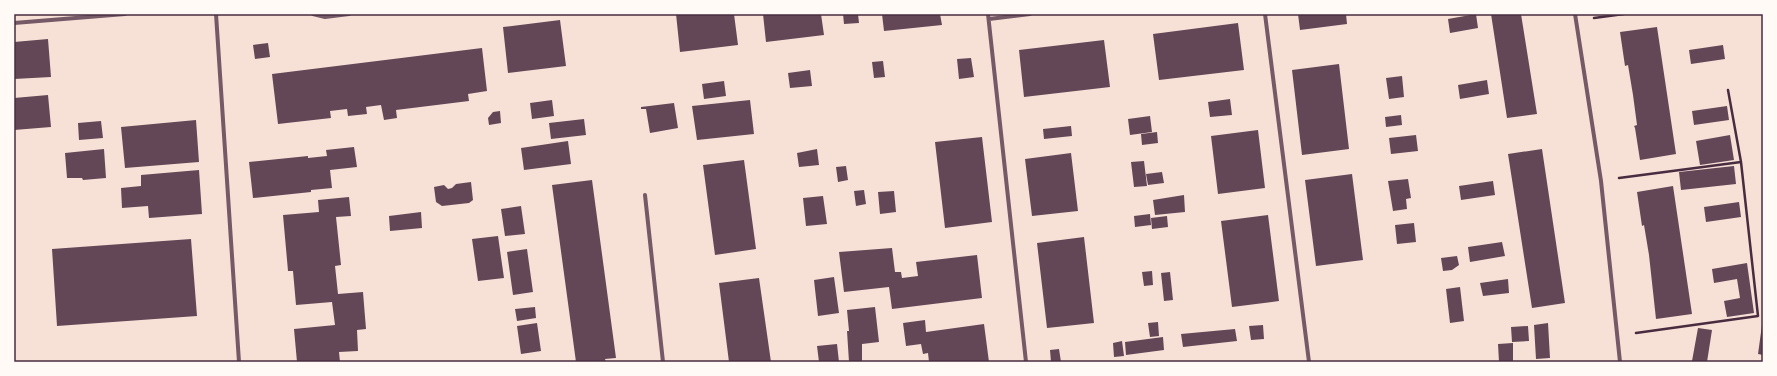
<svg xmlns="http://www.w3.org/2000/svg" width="1777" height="376" viewBox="0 0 1777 376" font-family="'Archivo Narrow',sans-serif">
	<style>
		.building { fill: #644757 }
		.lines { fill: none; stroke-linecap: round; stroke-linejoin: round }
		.path { stroke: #4a2c40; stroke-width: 2.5 }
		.minor { stroke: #755966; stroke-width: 4 }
		.neatline { fill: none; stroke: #4a2c40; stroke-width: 1.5 }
	</style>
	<rect width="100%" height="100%" fill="#f7e1d7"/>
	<path class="building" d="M676 14H734L738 45 680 52Z
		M763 14H821L824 35 766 42Z
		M843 14H858L859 23 844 24Z
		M882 14H940L942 25 884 31Z
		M1298 14H1346L1347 24 1300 30Z
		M1476 14 1478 28 1450 33 1448 19Z
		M1491 14H1521L1537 114 1507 118Z
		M560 20 566 66 508 73 503 27Z
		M1238 23 1244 70 1159 80 1153 34Z
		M1657 27 1676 154 1640 160 1635 128 1634 126 1637 125 1633 95 1628 65 1625 66 1620 32Z
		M48 39 51 77 14 79V42Z
		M1104 40 1110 87 1024 97 1019 50Z
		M268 43 270 57 255 59 253 45Z
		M1723 45 1725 59 1691 64 1689 50Z
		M482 48 487 91 468 94 469 101 396 110 397 118 384 120 381 105 366 107 367 114 348 116 347 109 330 111 331 118 278 124 272 74Z
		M971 58 974 77 959 79 957 59Z
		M883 61 885 77 874 78 872 62Z
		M1339 64 1349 149 1302 155 1292 70Z
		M810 70 812 86 790 88 788 73Z
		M1402 76 1404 97 1389 99 1386 78Z
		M1487 80 1489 94 1460 99 1458 85Z
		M724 81 726 96 704 99 702 84Z
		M48 95 51 127 14 130V98Z
		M1230 99 1232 115 1210 117 1208 102Z
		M552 100 554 116 532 119 530 103Z
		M750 100 754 134 697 140 692 106Z
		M674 103 678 128 650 133 646 109H641V107Z
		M1727 106 1729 120 1694 125 1692 111Z
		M500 111 501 123 489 125 488 118 493 112Z
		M1401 115 1402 125 1386 127 1385 117Z
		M1150 116 1152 132 1130 135 1128 119Z
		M584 119 586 135 551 139 549 123Z
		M196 120 199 162 125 168 121 127Z
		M101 121 103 138 79 140 78 123Z
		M1071 126 1072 136 1044 139 1043 129Z
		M1258 130 1265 188 1218 194 1211 136Z
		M1157 132 1158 143 1142 145 1141 134Z
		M1416 135 1418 151 1391 154 1389 138Z
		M1730 135 1734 160 1700 165 1696 141Z
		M982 137 992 222 945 228 935 142Z
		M568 141 571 164 524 170 521 148Z
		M354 147 357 167 330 170 332 188 311 190V192L253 198 249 162 308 156V158L327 156 326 150Z
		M104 149 106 178 83 180 82 178H67L65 153Z
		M817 149 819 165 799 167 797 153Z
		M1542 149 1565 303 1532 308 1508 154Z
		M1071 153 1078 211 1032 216 1025 159Z
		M744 160 756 249 715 255 703 165Z
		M1144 161 1147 186 1134 187 1131 162Z
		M846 166 848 180 838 182 836 167Z
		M1734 166 1736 184 1681 190 1679 172Z
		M199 170 202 214 149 218 148 206 122 208 121 188 141 186V175Z
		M1162 172 1164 183 1148 185 1146 174Z
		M1352 174 1363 260 1316 266 1305 180Z
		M1408 179 1411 198 1406 199 1407 209 1393 211 1388 181Z
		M592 180 616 358 605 359 606 362H576L552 185Z
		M1493 181 1495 195 1461 200 1459 186Z
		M471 182 473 200 469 203 442 206 436 202 434 187 444 185 448 189 452 188 456 184Z
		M1673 186 1692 314 1656 319 1649 255 1644 225 1642 226 1637 192Z
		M864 190 866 204 856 206 854 191Z
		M894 191 896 212 880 214 878 192Z
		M1184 195 1185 212 1155 215 1153 200Z
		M823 196 827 224 806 226 803 198Z
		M349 197 351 216 336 217 341 265 335 266 338 294 363 292 366 329 357 330 358 351 339 352 340 362H297L294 329 335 325 332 302 296 305 293 271H288L283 215 319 212 318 200Z
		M1739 202 1741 217 1706 222 1704 207Z
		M521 206 525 234 505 236 501 209Z
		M421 212 422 228 390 231 389 216Z
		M1150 214 1151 225 1135 227 1134 216Z
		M1268 215 1279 301 1232 307 1221 221Z
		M1167 216 1168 227 1152 229 1151 218Z
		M1414 223 1416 242 1397 244 1395 225Z
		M498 236 504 278 478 281 472 239Z
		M1084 237 1094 323 1047 328 1037 243Z
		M191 239 197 316 57 326 52 249Z
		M1502 242 1505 256 1470 262 1468 247Z
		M892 248 895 272H901L902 278 918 276 916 262 977 255 982 298 892 309 889 287 844 292 839 252Z
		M527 249 533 292 513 295 507 252Z
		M1457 256 1459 265 1452 270 1443 271 1441 258Z
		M1747 263 1754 313 1727 317 1724 301 1740 298 1737 279 1714 283 1712 269Z
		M1152 271 1153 285 1144 286 1142 272Z
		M1170 272 1173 300 1164 301 1161 273Z
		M834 277 839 313 818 316 814 280Z
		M759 278 771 362H729L719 283Z
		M1508 279 1509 293 1483 296 1480 283Z
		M1460 287 1464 321 1450 323 1446 289Z
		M535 307 536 318 517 321 515 309Z
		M875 307 879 342 862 344V362H849L847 331H849L847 310Z
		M925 320 926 332 984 324 989 362H929L928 353 923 354 921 344 906 346 903 323Z
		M1158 322 1159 336 1150 337 1148 323Z
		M537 323 541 351 521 354 517 326Z
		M1548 323 1550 358 1536 359 1534 325Z
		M1263 325 1264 339 1251 340 1249 326Z
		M1762 325H1763V355L1758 354Z
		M1528 326 1529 341 1512 342 1511 327Z
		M1698 328 1712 330 1707 362 1692 361Z
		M1235 329 1237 341 1183 347 1181 334Z
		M1163 337 1164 350 1126 355 1125 342Z
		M1122 341 1124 356 1114 357 1113 343Z
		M1513 343V361L1499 362 1498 344Z
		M837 344 839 362H819L817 346Z
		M1059 349 1061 362H1051L1050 350Z"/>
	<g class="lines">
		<path class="path" d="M1594 18 1624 14
			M1619 178 1741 162
			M1636 333 1758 316 1741 162 1728 90"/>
		<path class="minor" d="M216 14 239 362
			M313 14 325 17 349 14
			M988 14 1026 362
			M1265 14 1309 362
			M1575 14 1601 181 1620 362
			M989 19 1030 14
			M14 23 125 14
			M645 195 663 362"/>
	</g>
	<rect width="1777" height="376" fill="none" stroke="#fffaf5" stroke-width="30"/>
	<rect x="15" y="15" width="1747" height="346" class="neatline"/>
</svg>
